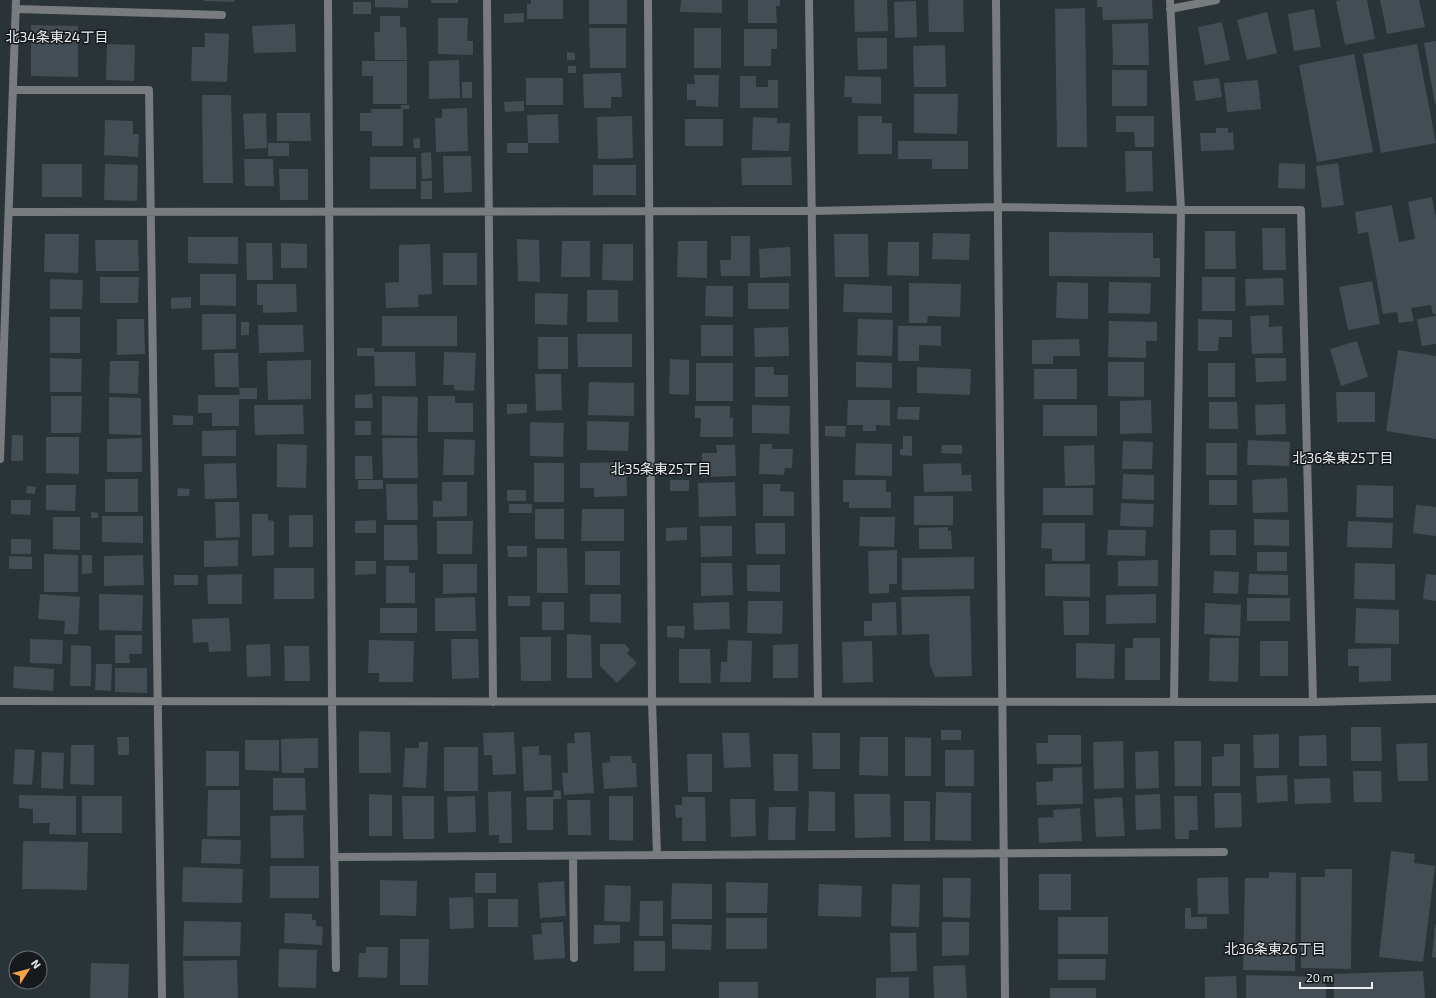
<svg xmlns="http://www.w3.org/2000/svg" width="1436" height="998" viewBox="0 0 1436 998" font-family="'Exo 2','Noto Sans JP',sans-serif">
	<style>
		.building { fill: #444d53 }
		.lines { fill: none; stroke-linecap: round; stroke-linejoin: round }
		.service { stroke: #787c7f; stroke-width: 8 }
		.minor { stroke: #787c7f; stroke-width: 8 }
		.labels { text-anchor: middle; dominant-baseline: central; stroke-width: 3; stroke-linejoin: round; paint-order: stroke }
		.neighbourhood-label { font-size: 14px; fill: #e9eef2; stroke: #161a1c }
	</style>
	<rect width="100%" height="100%" fill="#2a3338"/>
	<path class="building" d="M204 0H234V2L204 1Z
		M375 0H408V8L375 7Z
		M431 0H458V3H431Z
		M531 0H563V19H527V4H531Z
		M589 0H627V24H589Z
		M681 0H722V13L680 12Z
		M748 0H780V6H776L777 23H748Z
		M854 0H887L888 31 855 32Z
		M928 0H963L964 32H929Z
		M1097 0H1152L1153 19 1103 20 1102 7H1097Z
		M1340 0H1367L1375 39 1345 45 1336 1Z
		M1380 0H1419L1425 27 1387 34Z
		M916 1 917 37 895 38 894 2Z
		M353 2H371V14H353Z
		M1085 8 1087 147H1057L1055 9Z
		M1314 9 1321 47 1294 51 1288 14Z
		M1267 12 1277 53 1247 60 1237 20Z
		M524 13V22L504 23V14Z
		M380 16H400V27H406L407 60H375L374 32H380Z
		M438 18H468L467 41H473V55L438 54Z
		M1222 22 1230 60 1205 65 1198 27Z
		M1148 23 1149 65H1113L1112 24Z
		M295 24 296 52 254 53 252 26Z
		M31 25 78 26V77L31 76Z
		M589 28H626V68H590Z
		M694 28H721V68H694Z
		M744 29H777V49H771V66H744Z
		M205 33 229 34 227 82 191 81 192 47H205Z
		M857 38H887V69L858 70Z
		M1436 41V104H1435L1424 43Z
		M107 44 135 45 134 81 106 80Z
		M1417 44 1436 143 1381 153 1363 54Z
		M945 45 946 87H914L913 46Z
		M567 52 575 53V60H567Z
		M1354 54 1373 152 1317 162 1299 65Z
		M459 60 460 98 429 99V61Z
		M362 61H407V104H373V76H362Z
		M568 66H576V73H568Z
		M1112 70H1147V106H1112Z
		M621 73 622 97H611V108H584L583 74Z
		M694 75H719L718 107 696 106V100H687V84H695Z
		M740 76H756V87H768V80H778V108H740Z
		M845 76 881 77V104L852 103V97H844Z
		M526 78H563V105H526Z
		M1219 78 1222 97 1196 101 1193 81Z
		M1258 80 1261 109 1227 112 1224 83Z
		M462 82H472V98H462Z
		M914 94H958L957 134 914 133Z
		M202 95H231L233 183H203Z
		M524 101V111L505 112 504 102Z
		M401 105H409V109H401Z
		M467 108 468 151 436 152 435 118H442V109Z
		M371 109H403V146H372V131H360V113H371Z
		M266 113 267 148 245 149 243 114Z
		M277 113H310L311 141H277Z
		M558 114 559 143H528L527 115Z
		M632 116 633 158 598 159 597 117Z
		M858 116H882V123H892V154H858Z
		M1116 116H1154V147H1135L1134 132H1116Z
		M753 117 777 118V123H790L789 151 752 150Z
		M685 119H723V146H685Z
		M105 120 133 121V134H139L138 157 104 155Z
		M1216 128H1228V133L1233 132 1234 150 1201 151 1200 133H1216Z
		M420 138V148H414L413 139Z
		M898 141H968V169H932V159H898Z
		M268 143H289V156H268Z
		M507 143H528V153H507Z
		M1125 151H1152L1153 191 1126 192Z
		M431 152 432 178 422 179 421 153Z
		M443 156H471L472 192 444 193Z
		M370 157H416V189H370Z
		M791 157 792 185H742L741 158Z
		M244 159H273L274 186H245Z
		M1279 163 1305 164V189L1278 188Z
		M1338 163 1344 205 1322 208 1316 166Z
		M42 164H82V197H42Z
		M105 164 138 165 137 201 104 200Z
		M593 165H636V195H593Z
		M279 169H308V200H280Z
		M421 181H432V199H421Z
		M1432 197 1436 219V314H1433L1431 305 1411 308 1414 321 1399 323 1397 312 1383 314 1368 232 1358 234 1355 212 1392 205 1399 242 1415 239 1408 202Z
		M1262 228H1285L1286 270H1263Z
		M1205 231H1235L1236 269H1205Z
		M1049 232 1153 233V258H1160V277L1049 276Z
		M933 233 970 234 969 260 932 259Z
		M45 234H79L78 273 44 272Z
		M834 234H868L869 277H835Z
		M731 236H750V276H721L720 260H731Z
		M188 237H238V264L188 263Z
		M517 239 539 240 540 282 518 281Z
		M95 240H138L139 271H96Z
		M562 241H590V277H561Z
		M678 241H707V278L677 277Z
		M888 242H919V276L887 275Z
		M246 243H272L273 280H247Z
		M281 243 307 244V268H281Z
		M430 244 432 294 418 295 419 307 386 308 385 283 399 282V245Z
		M603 244H633V281L602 280Z
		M790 247 791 276 760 278 759 249Z
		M443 253H477V285H443Z
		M200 274H236V306L200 305Z
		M100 277H139L138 303H100Z
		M1202 277H1235V311H1202Z
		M1283 278 1284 305 1246 306 1245 279Z
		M50 279 83 280 82 309H50Z
		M1372 281 1380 324 1348 330 1339 287Z
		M1057 282 1088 283V319L1056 318Z
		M1109 282 1151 283 1150 314 1108 313Z
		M748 283H789V309H748Z
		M909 283 961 284 960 317 928 316 927 323H909Z
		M257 284H296L297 312 263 313V305H257Z
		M844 284 892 286V313L843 312Z
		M706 286H733V317L705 316Z
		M587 290H618V322H587Z
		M535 293 568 294 567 325 535 324Z
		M191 297V308L171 309V298Z
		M202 314H236V349L202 350Z
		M1269 315V327L1282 326 1283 353 1252 354 1250 316Z
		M382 316H457V346H382Z
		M1436 316V344L1422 346 1417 319Z
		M50 317H80V353H50Z
		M117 319H144L145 354 117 355Z
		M858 319 893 320 892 356 857 355Z
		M1198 319 1232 320V337H1219L1218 351H1198Z
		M1109 321 1157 322V341H1146V358L1108 357Z
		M241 322H249V335H241Z
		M258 325H303L304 352 259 353Z
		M701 325H733V356H701Z
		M898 326H941V346L919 345V361H898Z
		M788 327 789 356 755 357 754 328Z
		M577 334H632V367H578Z
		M538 337H568V369H538Z
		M1079 339 1080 356H1053V364H1032V340Z
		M1357 341 1368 377 1341 386 1330 349Z
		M357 348H374V352H415L416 386H375L374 356H357Z
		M1398 350 1436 356V439L1386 431Z
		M444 352 476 353 474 391 454 390V385H443Z
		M214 353H238L239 387H215Z
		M50 358 82 359 81 392H50Z
		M1255 358H1286V381L1256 382Z
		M670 359 689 360V395L669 394Z
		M311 360V399L268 400 267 361Z
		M110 361H139L138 394 109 393Z
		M856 362 892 363V388L856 387Z
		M1108 362H1144V397L1108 396Z
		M696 363H733V401H696Z
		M1208 363H1235V397H1208Z
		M755 367H774V375H788V397H755Z
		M917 367 971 369 970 395 917 393Z
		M1034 369H1077V399H1034Z
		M535 374H561L562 410 536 411Z
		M589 382 634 383V416L588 415Z
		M239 388H257V399H239V426H212V413H198V395H240Z
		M1336 392H1375V422H1337Z
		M372 394 373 408H355V395Z
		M51 396H82L81 433H51Z
		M382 396 418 397 417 436 382 435Z
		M428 396H455V403H473V432H428Z
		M109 397 141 398V435L109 434Z
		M848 400H890V426L876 425V431H863V425H847Z
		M1151 400 1152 433 1120 434V401Z
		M1209 402H1237L1238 429H1209Z
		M507 404H527V413L507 414Z
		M1285 404 1286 434 1256 435 1255 405Z
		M254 405H303L304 434 255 435Z
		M752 405 790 406 789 434 752 433Z
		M1043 405H1097V436H1043Z
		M695 406H730V418H733V437H700L701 418H695Z
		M898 407H920L919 420 897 419Z
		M173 415 193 416V425H173Z
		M355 421H371V435H355Z
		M587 421 629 422 628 451 587 450Z
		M530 422 564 423 563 457 530 456Z
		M825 426H846L845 437 825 436Z
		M236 430V456H202V431Z
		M12 435H23V461H11Z
		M903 436H912V456L900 455V449H903Z
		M46 437H79V474L46 473Z
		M142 438V472H107V439Z
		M382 438H417L418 478H383Z
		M444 439 475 440 474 475H443Z
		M1248 440 1290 442 1289 466 1247 465Z
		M1123 441 1153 442 1152 469H1122Z
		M856 443 892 444V476L855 475Z
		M1206 443H1237V475H1206Z
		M277 444 307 445 306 488 277 487Z
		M760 444H772V449H793L792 468H785L784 475 759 474Z
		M716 445H735L736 476 702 477V453H717Z
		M942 445H962V454L941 453Z
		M1094 445 1095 485 1065 486 1064 446Z
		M355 456H372L373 479H355Z
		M626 462 627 496 594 497V488H580V463Z
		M236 463 237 498 205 499 204 464Z
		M534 463H564V502H534Z
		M961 463 962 475H971L972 491 924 492 923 464Z
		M1123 474 1154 475V500L1122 499Z
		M1287 478 1288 512 1253 513 1252 480Z
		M105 479H138V512H105Z
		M358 480H383V489H358Z
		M670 480H689V491H670Z
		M843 480H886V492H891V508H849V502H843Z
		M1209 480H1237V505H1209Z
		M442 482H467V516L433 517V501H442Z
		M735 482 736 516 699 517 698 483Z
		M386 484H417L418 520H387Z
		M763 484H781L780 491 794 492V516H763Z
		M46 485H76L75 511 46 510Z
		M1357 485 1393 486V518L1356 517Z
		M27 486 36 487 35 494 26 493Z
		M178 488 190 489 189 496H177Z
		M1043 488H1093V515H1043Z
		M507 490H526V501H507Z
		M914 496H953V525H914Z
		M11 500H31L30 515 11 514Z
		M215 502H239L240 537 216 538Z
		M1121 503 1154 504 1153 527 1120 526Z
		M509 504H532V513H509Z
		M1416 505 1436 507V536L1413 533Z
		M535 509H564V539H535Z
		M582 509H624V541H581Z
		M91 512 98 513V518H91Z
		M252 514H268V520L274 521V555L252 556Z
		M289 515H313V547H289Z
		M102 516H143V543L102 542Z
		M53 517H80V550L53 549Z
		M860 517H895L894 547 859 546Z
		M1254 519 1289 520V546L1254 545Z
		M376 520V533H355V521Z
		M437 521H473L472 554H437Z
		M1348 521 1393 523 1392 548 1347 547Z
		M755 523H785V554H756Z
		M1042 523H1085V561H1052V549L1041 548Z
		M384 525H417L418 560H384Z
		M700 526H732V556L701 557Z
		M687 527V540L666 541V528Z
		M948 527V531H951L952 549H919V528Z
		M1108 530H1146L1145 556 1107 555Z
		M1210 530H1236V555H1210Z
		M11 539H31V554H11Z
		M238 540V566L204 567V541Z
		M507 546H527V557H508Z
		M537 548H567L568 593H537Z
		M897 550V584H889V593L869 594 868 551Z
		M585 551H620V585H585Z
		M1257 552H1287V571H1257Z
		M44 554 78 555V592H44Z
		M82 555H92V573L82 574Z
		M143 555 144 585 104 586V556Z
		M9 556 32 557V569H9Z
		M974 557V589L902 590V558Z
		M1158 560V586H1118V561Z
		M355 561H376V574L355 575Z
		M701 563H732L733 595 701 596Z
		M1355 563 1395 564V600L1354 599Z
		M443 564H477V593L443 594Z
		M1045 564H1090V597L1045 596Z
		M747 565H780V592L747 591Z
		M386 566H409V573H415V603H386Z
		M274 568H314V599H274Z
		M1214 571 1239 572 1238 594 1213 593Z
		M242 574V604H208L207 575Z
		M1249 574 1288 575V595L1248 594Z
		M1426 574 1436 575V601L1423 599Z
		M174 575H198V585H174Z
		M40 594 80 597 78 634H64L65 621 38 619Z
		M99 594 143 595 142 631 99 630Z
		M590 594H621V623L590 622Z
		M1156 594V623L1106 624V595Z
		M508 596H530V606H508Z
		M970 596 972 676 935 677 930 665 929 634 902 635 901 597Z
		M475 597 476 631H435V598Z
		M1247 598H1290V621H1247Z
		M748 601H783L782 634 747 633Z
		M1063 601H1089V635H1064Z
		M542 602H564V630H542Z
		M729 602 730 629 694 630 693 603Z
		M896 602 897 635 864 636V621H872V603Z
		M1205 603 1241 605 1240 636 1204 634Z
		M380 608H417V633H380Z
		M1356 608 1399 610V644L1355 643Z
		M229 618 231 651 209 652 208 642 193 643 192 619Z
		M667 626H685L684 638 667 637Z
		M567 634 591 635 592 678H567Z
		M115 635H142V654H129L130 663H115Z
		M520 637H551V681H521Z
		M1133 638H1160V680H1125V648H1133Z
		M1210 638H1239L1238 682 1209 681Z
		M30 639 63 640 62 664 30 663Z
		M451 639H478L479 678 452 679Z
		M369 640 414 641 413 682H379V673H368Z
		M728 640 752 641 751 682H720L721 662H727Z
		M872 641 873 682 843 683 842 642Z
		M1260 641H1288V676H1260Z
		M1076 643 1115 644 1114 679 1076 678Z
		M270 644 271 676 247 677 246 645Z
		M600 644H625L630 650 627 653 637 663 617 683 600 666Z
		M798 644V678H773V645Z
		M71 645 91 646V686H70Z
		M284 646H309L310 681H285Z
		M1391 648V681L1359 682V666H1348V649Z
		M679 649H710L711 683H679Z
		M96 664H112L111 691 95 690Z
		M14 666 54 669 53 691 13 688Z
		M115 668H147V693L115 692Z
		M1351 727H1381L1382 761H1351Z
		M941 730H961V740H941Z
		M359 731 390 732 391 773H359Z
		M514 732 516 774 493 775 492 755H484L483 733Z
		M590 732 594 793 564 795 562 773H568L567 743H575L574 733Z
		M722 733H749L751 767 724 768Z
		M812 733H840V769H813Z
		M1279 734V768H1254L1253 735Z
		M1048 735H1081V764H1037L1036 743H1048Z
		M1326 735 1327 766H1299V736Z
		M117 737H129V755H118Z
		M860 737H888V776L859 775Z
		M905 737 931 738V776H905Z
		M318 738V768H304V773H282L281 739Z
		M245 740H279V771L245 770Z
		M1123 741 1124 788 1094 789 1093 742Z
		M1174 741H1201V786H1175Z
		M419 742H428L426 788 403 787 405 748H419Z
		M1427 743 1428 781H1398L1396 744Z
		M1224 744H1240V786H1212V757L1224 756Z
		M71 745H94V785L70 784Z
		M539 746V755H551L552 790 524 791 522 747Z
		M444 747H478V791H444Z
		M15 749 35 750 32 785 13 784Z
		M945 750H974V786H945Z
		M206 751H239V786H206Z
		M1158 751 1159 788 1136 789 1135 752Z
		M42 752 64 753 63 789 41 788Z
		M687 754H712V792H688Z
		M773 754H798V791H774Z
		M610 756H631L632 763H636L637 787 604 789 602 763 610 762Z
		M1082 767 1083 804 1037 805 1036 782 1053 781V768Z
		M1353 771H1381L1382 802H1354Z
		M1287 775 1288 801 1257 803 1256 776Z
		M273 778H305L306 810H273Z
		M1330 778 1331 803 1295 804 1294 779Z
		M208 790H240V836H207Z
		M554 790 561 791V799H553Z
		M511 791 512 843H499V835H489L488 792Z
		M809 791 835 792V831H808Z
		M936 792 971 793V841L935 840Z
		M1214 793H1241L1242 827 1215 828Z
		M369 794 392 795V836H369Z
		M854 794H890L891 837 855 838Z
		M1160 794 1161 829 1136 830 1135 795Z
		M19 795 76 796V835L49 834 50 823H33V809L19 808Z
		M82 796H122V833H82Z
		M402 796H434V839H403Z
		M475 796 476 832 448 833 447 797Z
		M609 796H633V841L609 840Z
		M1174 796H1197L1198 830H1189V839H1175Z
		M526 797H553V830H527Z
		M682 797H705L706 841H682V817L676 818 675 805H682Z
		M1122 797 1125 836 1096 837 1094 799Z
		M730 799H755L756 836 731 837Z
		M567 800H590L591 835H568Z
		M904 801H930V841H904Z
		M769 807H796L795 840H768Z
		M1080 808 1082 841 1039 843 1038 818 1054 817 1053 810Z
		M303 815 304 858H271L270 816Z
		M202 839 241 840 240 864 201 863Z
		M23 841 88 842 87 890 22 889Z
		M1391 851 1415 854 1414 863 1435 866 1423 962 1379 957Z
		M270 866H319V898H270Z
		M183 867 243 869 242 903 182 902Z
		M1325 869H1352L1351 969 1301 968V877H1325Z
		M1269 872 1296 873 1295 971 1243 970 1245 878H1269Z
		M475 873H496V893H475Z
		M1039 874H1071V910H1039Z
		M1228 877 1229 914H1198L1197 878Z
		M943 878H971L970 918 943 917Z
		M380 880 417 881 416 916 380 915Z
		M564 881 566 916 540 918 538 883Z
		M726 882 768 883 767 913H726Z
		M672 883 712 884V919H671Z
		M819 884 862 886 861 917 818 916Z
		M892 884 920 885 919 927 891 926Z
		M605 885 631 886 630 922 604 921Z
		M473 897 474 928 450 929 449 898Z
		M488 899H518V927H488Z
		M640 901H663V936H639Z
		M1185 908H1191V917H1207V929H1185Z
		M285 913 312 914V920H316V926L323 927 322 945 284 943Z
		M1058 917H1108V954H1058Z
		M726 918H767V949H726Z
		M184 921 241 922 240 956H183Z
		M563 922 565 958 534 960 532 935 542 934 541 923Z
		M942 922H969V955L942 956Z
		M672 924 712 925 711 950 672 949Z
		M594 925H620V943L594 944Z
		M1435 925H1436V958L1432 957Z
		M890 933H916L917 971 891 972Z
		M400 939H429L428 985H400Z
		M634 941H665V971H634Z
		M366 947H388L387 978 358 977 359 953H366Z
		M279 949 317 950 316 988 278 987Z
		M1058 959H1106L1105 980H1058Z
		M237 960 238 998H184L183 961Z
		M91 963 129 964 128 998H90Z
		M965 965 967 998H934L933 966Z
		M1423 971 1425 998H1334L1333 974Z
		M1246 975 1326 977V998H1246Z
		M1236 976 1237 998H1205V977Z
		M909 977V998H876V978Z
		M719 982H758V998H719Z
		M1050 988H1096V998H1050Z"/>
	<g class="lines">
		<path class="service" d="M16 9 222 15"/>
		<path class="minor" d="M328 0 332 702 336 968
			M487 0 493 702
			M648 0 652 701 657 855
			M809 0 818 701
			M996 0 1005 998
			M1170 0 1181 210 1174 701
			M1170 9 1216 0
			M13 90H149L162 998
			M9 212 812 211 998 207 1181 210H1301L1313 702
			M0 459 16 0
			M0 701 1313 702 1436 699
			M573 856 574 958
			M334 857 1224 852"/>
	</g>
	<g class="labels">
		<g class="neighbourhood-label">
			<text x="57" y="36">北34条東24丁目</text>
			<text x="1343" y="457">北36条東25丁目</text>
			<text x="661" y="468">北35条東25丁目</text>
			<text x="1275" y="948">北36条東26丁目</text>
		</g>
	</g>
	<g transform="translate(28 970) rotate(54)"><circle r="19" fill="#161a1c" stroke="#6a6f72"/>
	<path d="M0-3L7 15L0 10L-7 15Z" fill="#f6a248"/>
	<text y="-6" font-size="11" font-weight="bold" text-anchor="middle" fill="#e9eef2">N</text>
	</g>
	<path d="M1300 982v6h72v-6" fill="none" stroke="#e9eef2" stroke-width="2"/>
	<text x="1306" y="982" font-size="12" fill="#e9eef2" stroke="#161a1c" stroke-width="3" paint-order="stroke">20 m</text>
</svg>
